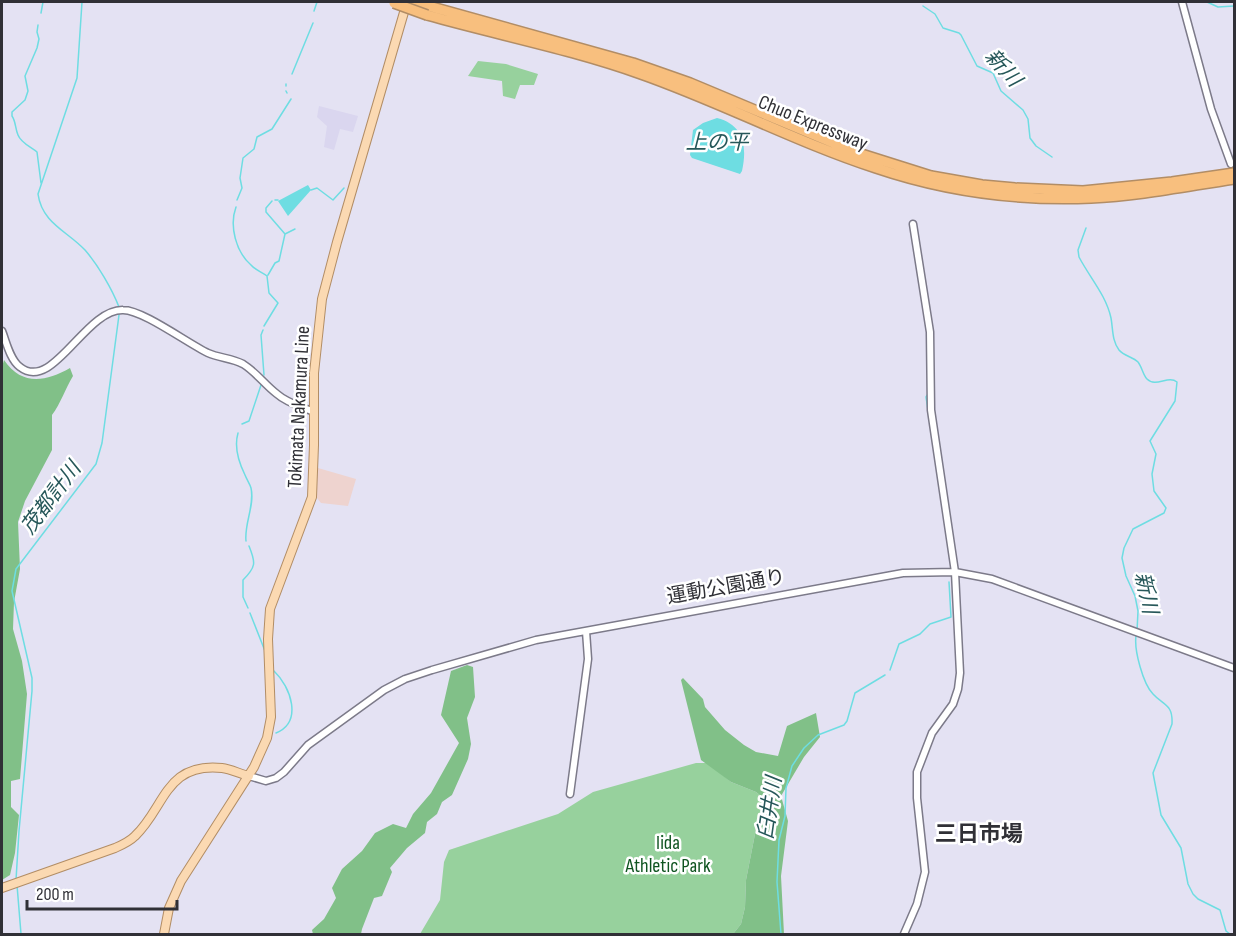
<svg xmlns="http://www.w3.org/2000/svg" width="1236" height="936" viewBox="0 0 1236 936" font-family="'Sofia Sans Condensed','Noto Sans JP',sans-serif">
	<style>
		.built { fill: #dad6ef }
		.education { fill: #eed3cf }
		.green { fill: #97d19d }
		.forest { fill: #81c088 }
		.water { fill: #6edde2 }
		.lines { fill: none; stroke-linecap: round; stroke-linejoin: round }
		.stream { stroke: #6edde2; stroke-width: 1.5 }
		.minor-casing { stroke: #7c7a89; stroke-width: 9 }
		.major-casing { stroke: #b28d65; stroke-width: 10 }
		.highway-casing { stroke: #b28d65; stroke-width: 12 }
		.minor { stroke: #fff; stroke-width: 6 }
		.major { stroke: #fbd9b2; stroke-width: 8 }
		.highway { stroke: #f8bf7e; stroke-width: 9 }
		.highway-bridge-casing { stroke: #b28d65; stroke-width: 12; stroke-linecap: butt }
		.highway-bridge { stroke: #f8bf7e; stroke-width: 9 }
		.labels { text-anchor: middle; dominant-baseline: central; stroke-width: 5; stroke-linejoin: round; paint-order: stroke }
		.street-label { font-size: 20px; fill: #303036; stroke: #fff }
		.park-label { font-size: 20px; fill: #0f5420; stroke: #fff }
		.water-label { font-size: 21px; font-style: italic; fill: #265759; stroke: #fff }
		.quarter-label { font-size: 22px; font-weight: bold; fill: #303036; stroke: #fff }
	</style>
	<rect width="100%" height="100%" fill="#e4e2f3"/>
	<path class="built" d="M319 106 358 116 353 132 340 129 334 150 324 147 327 126 317 117Z"/>
	<path class="education" d="M318 468 356 479 348 506 321 503 317 498 315 495Z"/>
	<path class="green" d="M478 61 506 64 538 74 534 85H520L515 99 503 96 502 81 468 76Z
		M696 763H708L731 782 756 792 761 796 764 802 756 829 746 880 745 907 741 924 733 934H420L440 900 444 862 449 850 558 814 593 792Z"/>
	<path class="forest" d="M4 360C22 386 45 382 70 368L73 376C65 389 61 403 52 415V450L25 501 18 522 20 569 14 602 13 629 22 661 27 694 20 779 11 781V807L19 815 15 853 10 875 2 880V367Z
		M467 665 473 667 475 697 467 718 471 744 468 759 452 795 442 802 437 814 427 822 425 833 407 848 390 868 392 872 382 896 374 898 362 929 361 934H313L312 930 324 919 336 898 332 888 342 869 362 851 375 833 393 824 406 828 413 814 431 793 459 743 441 715 451 671Z
		M683 678 703 699 705 707 725 730 744 745 756 752 778 756 787 726 816 713 820 737 804 757 781 796 788 821 781 876 784 934H733L741 924 745 907 746 880 756 829 764 802 761 796 756 792 731 782 701 760 681 680Z"/>
	<path class="water" d="M717 118C745 125 747 148 742 171L740 174 692 158 690 155 693 130 703 123Z
		M308 185 311 190 288 216 278 201Z"/>
	<g class="lines">
		<path class="stream" d="M82 2 77 78 38 194C42 223 67 231 85 250 98 265 112 289 119 307
			M1207 2 1218 7 1234 6
			M923 6 935 14 943 28 959 33 961 35 977 66 993 73 1001 91 1023 110 1028 119 1030 138 1036 146 1052 157
			M314 11 317 2
			M41 13 43 2
			M38 25 37 32 39 39 37 48 25 76 28 91 25 100 12 112V116C16 122 15 128 18 135 21 143 31 147 37 152L41 183
			M292 74 313 23
			M286 84V86
			M286 91 287 93
			M311 190 317 188 333 200 344 188
			M237 200 242 188 240 178 243 158 254 149 257 137 272 129 291 99
			M275 200H278
			M236 207C229 226 236 252 251 265 255 270 262 272 267 276L269 293 278 303 264 326
			M1086 228 1078 250 1079 257C1090 278 1106 295 1111 318 1113 329 1112 341 1119 350 1124 356 1133 357 1138 362 1142 367 1143 375 1147 379 1156 388 1168 375 1177 382L1175 401 1150 441 1156 454 1152 474 1154 491 1166 508 1164 513 1133 529 1124 548 1122 558 1126 576 1135 596 1138 611 1137 631
			M285 234 295 229
			M268 275 275 263 279 261 285 234 266 212V208L272 201
			M263 330 261 335 264 375
			M928 394 926 397 929 417
			M242 424 249 421 261 385
			M238 433C234 447 239 463 245 475 247 480 250 484 251 488 255 505 244 524 246 541
			M248 608 243 597V580C256 567 256 563 249 546
			M250 613 265 651
			M1136 636C1134 650 1143 684 1153 694 1164 706 1173 704 1172 724L1153 773 1161 815 1181 848 1188 884 1193 894 1198 899 1220 910 1226 931 1230 934
			M890 670 899 644 920 634 930 624 951 617 949 582
			M274 671C291 687 303 722 276 733
			M16 880 19 831 32 691V678L12 591 16 569 96 464 102 443 119 315
			M17 885 21 934
			M781 934 777 882 779 840 785 816 786 788 792 766 804 748 818 735 844 725 847 721 855 693 885 675"/>
		<defs>
			<path id="minor" d="M1182 2 1211 109 1231 164
				M2 331C6 341 10 360 20 367 53 393 85 309 123 310 143 310 187 343 208 353 219 358 232 358 243 364 256 372 265 385 277 394 287 403 302 407 314 412
				M249 776 266 781 276 778 284 772 308 745 384 690 405 679 432 670 536 640 903 573 955 572 992 579 1234 668
				M570 794 588 659 586 631
				M904 934 917 904 925 872 917 798V772L932 733 953 704 958 689 960 673 955 572 931 410 930 332 913 224"/>
			<path id="major" d="M2 888 115 848C122 845 129 842 135 836 165 808 165 762 222 768 231 769 240 774 249 776
				M164 934 169 908 181 881 254 767 267 738 271 717 268 639 270 609 312 497 314 445V373L322 299 337 242 407 2"/>
			<path id="highway" d="M414 2 633 63 690 83 855 152 931 176 982 185 1015 188 1083 191 1172 182 1234 173
				M427 15C498 35 571 49 641 74 721 102 796 142 876 168 944 191 1019 201 1091 198 1139 196 1187 186 1234 179"/>
		</defs>
		<use href="#minor" class="minor-casing"/>
		<use href="#major" class="major-casing"/>
		<use href="#highway" class="highway-casing"/>
		<use href="#minor" class="minor"/>
		<use href="#major" class="major"/>
		<use href="#highway" class="highway"/>
		<defs>
			<path id="highway-bridge" d="M394 3 427 15"/>
		</defs>
		<use href="#highway-bridge" class="highway-bridge-casing"/>
		<use href="#highway-bridge" class="highway-bridge"/>
	</g>
	<g class="labels">
		<g class="street-label">
			<text transform="translate(813 123) rotate(22)">Chuo Expressway</text>
			<text transform="translate(299 407) rotate(-87)">Tokimata Nakamura Line</text>
			<text transform="translate(726 587) rotate(-10)">運動公園通り</text>
		</g>
		<g class="park-label">
			<text x="668" y="843">Iida<tspan x="668" dy="23">Athletic Park</tspan></text>
		</g>
		<g class="water-label">
			<text transform="translate(1003 68) rotate(48)">新川</text>
			<text x="717" y="142">上の平</text>
			<text transform="translate(51 498) rotate(-53)">茂都計川</text>
			<text transform="translate(1146 593) rotate(78)">新川</text>
			<text transform="translate(770 808) rotate(-82)">臼井川</text>
		</g>
		<g class="quarter-label">
			<text x="979" y="834">三日市場</text>
		</g>
	</g>
	<rect width="1236" height="936" fill="none" stroke="#303036" stroke-width="6"/>
	<path d="M27 900v9h150v-9" fill="none" stroke="#303036" stroke-width="3"/>
	<text x="36" y="900" font-size="18" fill="#303036" stroke="#ffffff" stroke-width="4.5" paint-order="stroke">200 m</text>
</svg>
